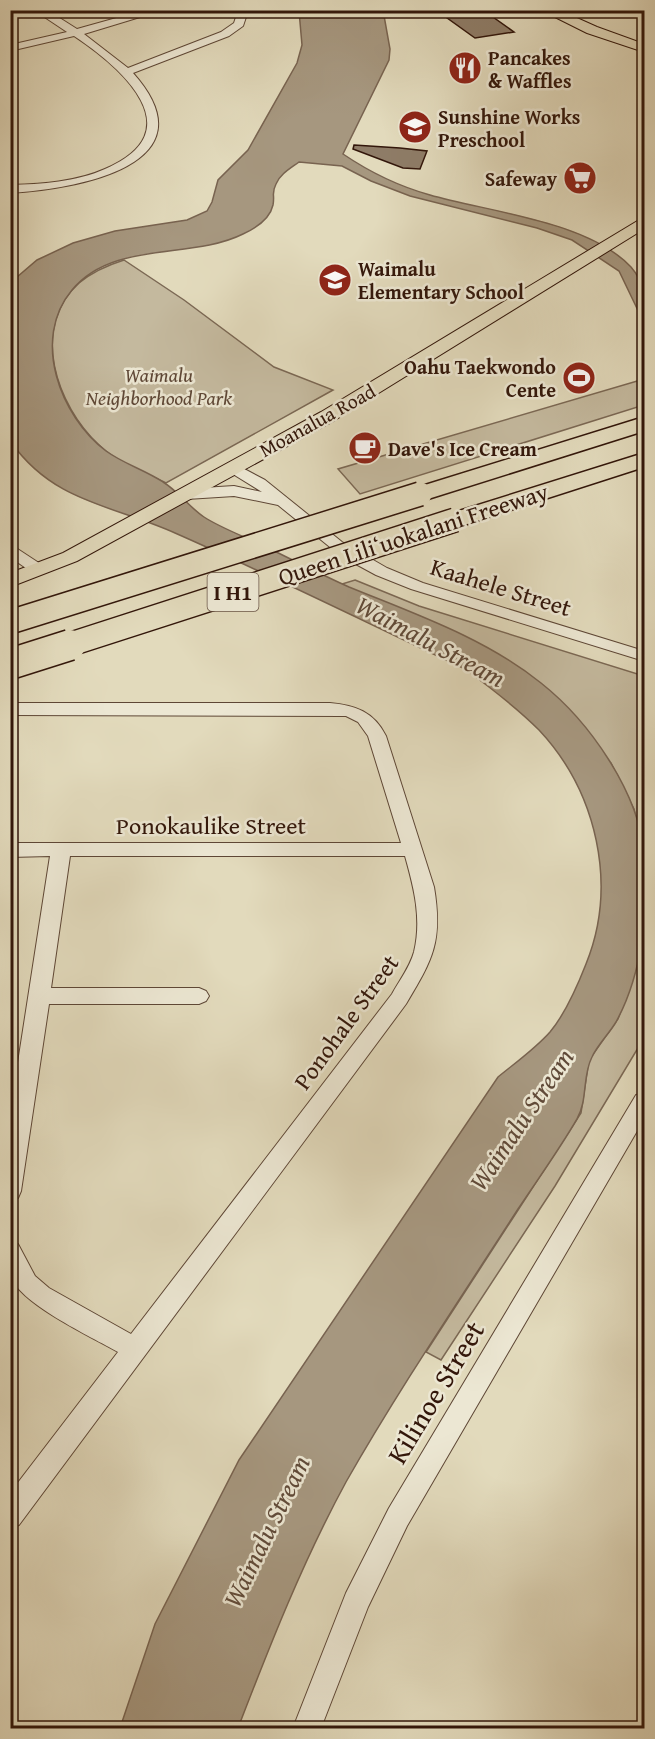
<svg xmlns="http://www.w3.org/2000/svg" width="655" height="1739" viewBox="0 0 655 1739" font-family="'Gentium Book Plus',serif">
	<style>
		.green { fill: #c4b99e; stroke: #7b6854; stroke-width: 1.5 }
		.water { fill: #a6977f; stroke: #786350; stroke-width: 1.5 }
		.building { fill: #8e7c67; stroke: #32160a; stroke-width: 1.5 }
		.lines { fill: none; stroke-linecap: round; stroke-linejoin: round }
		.minor-casing { stroke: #5e4736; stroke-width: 2 }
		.major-casing { stroke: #32160a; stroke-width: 2 }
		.highway-casing { stroke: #32160a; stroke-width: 3 }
		.minor { fill: #ece7d3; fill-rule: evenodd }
		.major { fill: #e2dabc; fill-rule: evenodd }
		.highway { fill: #e2dabc; fill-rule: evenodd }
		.highway-bridge-far1-casing { stroke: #32160a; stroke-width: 26; stroke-linecap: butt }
		.highway-bridge-casing { stroke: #32160a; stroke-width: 33; stroke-linecap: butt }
		.highway-bridge-far1 { stroke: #e2dabc; stroke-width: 23 }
		.highway-bridge { stroke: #e2dabc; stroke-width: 30 }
		.labels { text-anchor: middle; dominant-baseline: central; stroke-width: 5; stroke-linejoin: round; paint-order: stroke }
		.far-poi-label { font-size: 20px; font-weight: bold; fill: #32160a; stroke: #ece7d3; text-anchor: start }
		.far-park-label { font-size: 20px; font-style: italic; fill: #5e4736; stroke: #ece7d3 }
		.far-street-label { font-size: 20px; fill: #32160a; stroke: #ece7d3 }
		.shield { fill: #ece7d3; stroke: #6a5546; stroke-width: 1.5 }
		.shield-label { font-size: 22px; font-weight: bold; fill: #32160a }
		.street-label { font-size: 24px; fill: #32160a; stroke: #ece7d3 }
		.water-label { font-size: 26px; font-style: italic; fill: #604a39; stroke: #ece7d3 }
		.near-street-label { font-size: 28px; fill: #32160a; stroke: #ece7d3 }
	</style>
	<rect width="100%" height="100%" fill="#e2dabc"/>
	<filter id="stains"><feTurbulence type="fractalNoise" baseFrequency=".00333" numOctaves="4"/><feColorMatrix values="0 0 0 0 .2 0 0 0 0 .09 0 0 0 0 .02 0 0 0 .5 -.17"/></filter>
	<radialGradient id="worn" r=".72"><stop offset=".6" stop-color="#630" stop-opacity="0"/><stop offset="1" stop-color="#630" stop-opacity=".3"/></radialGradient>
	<path class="green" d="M124 260 184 300 274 367 333 390 166 483C144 472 118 463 99 445 57 406 29 328 79 283 92 272 108 265 124 260Z
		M644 379V405L360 494 338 469Z
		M355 580 419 606 644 676V850L634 809 611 763 342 584Z
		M644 927V1038L555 1186 441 1360 426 1352 581 1113 589 1060 618 1019 638 963Z"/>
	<path class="water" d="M383 10 390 49 389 60 343 154C371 173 398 186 430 195 489 212 588 221 631 267 646 284 644 302 644 323L619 271 572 240 537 228 410 196 371 181 342 166 299 162C291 168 280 174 276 184 271 194 275 194 273 205 270 219 256 228 243 234 191 260 113 240 72 290 31 339 60 416 106 451 124 464 145 470 163 482 178 491 189 507 204 517 221 528 243 536 262 545 291 559 320 574 349 587 415 614 485 638 541 683 589 721 639 792 644 854 649 908 643 973 616 1022 609 1034 598 1044 592 1057 582 1076 588 1100 577 1119 559 1150 538 1179 518 1209 460 1299 399 1389 346 1482 303 1561 270 1645 238 1728H120L155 1624 239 1460 498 1077C515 1063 535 1049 550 1032 566 1013 577 987 586 964 618 885 597 792 539 730 516 707 491 688 465 669 369 624 273 576 175 533 113 505 54 503 11 442L10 283 37 260 73 243 115 231 187 220 207 211 212 202 218 180 248 150 297 63 302 45 299 11Z"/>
	<path class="building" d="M436 10H483L514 32 475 38Z
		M354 145 400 148 427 151 420 169 403 168 353 149Z"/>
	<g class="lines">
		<defs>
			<path id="minor" d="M34 10H47L77 29 145 10H163L84 34 128 68 221 32 234 23 236 17 232 10H242L246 17 243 26 229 36 133 73C215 165 76 189 10 193V185C42 184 76 182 105 169 194 131 122 68 74 36L10 51V45L67 32Z
				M10 138 16 141V167L10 170Z
				M233 463 265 480 342 542 387 568 423 583 644 651V661L411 589 376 575 341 556 278 505 234 496 187 499 179 494 187 489 234 486 262 492 228 471 225 468 228 465Z
				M10 544 45 567 47 570 45 573H33L10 557Z
				M10 703H330C355 705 374 712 386 736L434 887C443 941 433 959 406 1004L19 1525 10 1528V1493L118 1352C92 1337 16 1302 10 1274 8 1264 10 1252 10 1241L18 1244 35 1276 49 1288 131 1334 392 994C399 981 410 967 414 952 422 919 414 888 405 856H70L51 988H199L206 991 209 996 206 1001 199 1004H49L21 1191 18 1198 10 1200V1114L50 856 10 857V843H401L368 736 358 722 346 716 10 715Z
				M644 1093V1119L407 1526 368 1607 321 1728H293L346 1593 389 1508 636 1095Z"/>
			<path id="major" d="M541 10H559L597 27 644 44V52L587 33Z
				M644 217V229L335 420 77 561 10 587V573L63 553 321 412Z"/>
			<path id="highway" d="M644 417V431L428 499 420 501 412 499 408 494 412 489Z
				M644 453V467L464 525 455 527 446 525 443 520 446 515Z"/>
		</defs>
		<use href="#minor" class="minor-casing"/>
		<use href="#major" class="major-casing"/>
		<use href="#highway" class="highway-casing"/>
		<use href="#minor" class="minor"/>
		<use href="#major" class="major"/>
		<use href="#highway" class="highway"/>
		<defs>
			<path id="highway-bridge-far1" d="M10 622 420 494
				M65 646 455 520"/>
			<path id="highway-bridge" d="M10 664 70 645"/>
		</defs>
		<use href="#highway-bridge-far1" class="highway-bridge-far1-casing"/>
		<use href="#highway-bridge" class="highway-bridge-casing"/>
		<use href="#highway-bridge-far1" class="highway-bridge-far1"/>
		<use href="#highway-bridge" class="highway-bridge"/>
	</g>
	<defs>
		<symbol id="restaurant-disc" viewBox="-11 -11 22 22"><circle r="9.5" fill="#8f2418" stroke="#ece7d3"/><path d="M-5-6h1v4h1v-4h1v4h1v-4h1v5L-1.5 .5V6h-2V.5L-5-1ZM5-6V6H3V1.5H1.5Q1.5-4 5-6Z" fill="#fff"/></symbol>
		<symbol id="school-disc" viewBox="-11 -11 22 22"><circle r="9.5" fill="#8f2418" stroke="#ece7d3"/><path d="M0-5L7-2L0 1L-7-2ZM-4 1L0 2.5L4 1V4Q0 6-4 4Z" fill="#fff"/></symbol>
		<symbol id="supermarket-disc" viewBox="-11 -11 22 22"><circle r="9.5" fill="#8f2418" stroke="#ece7d3"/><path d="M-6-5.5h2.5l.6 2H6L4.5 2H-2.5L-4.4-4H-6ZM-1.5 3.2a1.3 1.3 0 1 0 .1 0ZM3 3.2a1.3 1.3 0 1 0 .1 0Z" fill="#fff"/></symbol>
		<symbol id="stadium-disc" viewBox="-11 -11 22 22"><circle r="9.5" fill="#8f2418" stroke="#ece7d3"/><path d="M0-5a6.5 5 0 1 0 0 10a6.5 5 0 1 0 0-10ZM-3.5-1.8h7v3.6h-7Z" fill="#fff"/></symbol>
		<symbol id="cafe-disc" viewBox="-11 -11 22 22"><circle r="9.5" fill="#8f2418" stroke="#ece7d3"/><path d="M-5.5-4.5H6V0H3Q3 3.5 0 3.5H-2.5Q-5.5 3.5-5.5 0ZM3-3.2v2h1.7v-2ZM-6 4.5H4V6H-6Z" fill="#fff"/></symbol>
	</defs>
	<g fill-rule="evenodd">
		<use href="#restaurant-disc" x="446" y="49" width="38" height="38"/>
		<use href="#school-disc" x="396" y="108" width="38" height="38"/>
		<use href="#supermarket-disc" x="561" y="159" width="38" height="38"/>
		<use href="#school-disc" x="316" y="261" width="38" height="38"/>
		<use href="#stadium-disc" x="560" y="359" width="38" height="38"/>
		<use href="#cafe-disc" x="346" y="429" width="38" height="38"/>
	</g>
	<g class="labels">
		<g class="far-poi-label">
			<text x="488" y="57">Pancakes<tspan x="488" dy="23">&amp; Waffles</tspan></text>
			<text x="438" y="116">Sunshine Works<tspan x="438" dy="23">Preschool</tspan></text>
			<text x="557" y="178" text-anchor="end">Safeway</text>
			<text x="358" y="268">Waimalu<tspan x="358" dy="23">Elementary School</tspan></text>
			<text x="556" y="366" text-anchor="end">Oahu Taekwondo<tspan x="556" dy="23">Cente</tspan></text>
			<text x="388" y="448">Dave's Ice Cream</text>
		</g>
		<g class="far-park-label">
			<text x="159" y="374">Waimalu<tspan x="159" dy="23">Neighborhood Park</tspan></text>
		</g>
		<g class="far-street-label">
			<text transform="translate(317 420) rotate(-29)">Moanalua Road</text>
		</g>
		<rect class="shield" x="207.5" y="573" width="51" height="38" rx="4.5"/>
		<g class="shield-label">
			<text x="233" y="592">I H1</text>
		</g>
		<g class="street-label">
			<text transform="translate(413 534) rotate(-18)">Queen Liliʻuokalani Freeway</text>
			<text transform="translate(501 587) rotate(17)">Kaahele Street</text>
			<text x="211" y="825">Ponokaulike Street</text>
			<text transform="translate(346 1022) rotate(-54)">Ponohale Street</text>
		</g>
		<g class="water-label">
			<text transform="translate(431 641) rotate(28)">Waimalu Stream</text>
			<text transform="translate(521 1119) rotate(-56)">Waimalu Stream</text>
			<text transform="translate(266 1531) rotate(-64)">Waimalu Stream</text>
		</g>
		<g class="near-street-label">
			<text transform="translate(435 1392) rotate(-59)">Kilinoe Street</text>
		</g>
	</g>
	<rect width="655" height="1739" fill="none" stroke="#e2dabc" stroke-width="36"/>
	<rect x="12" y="12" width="631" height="1715" fill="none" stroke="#32160a" stroke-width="3"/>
	<rect x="18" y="18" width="619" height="1703" fill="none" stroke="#32160a" stroke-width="1.5"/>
	<rect width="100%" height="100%" filter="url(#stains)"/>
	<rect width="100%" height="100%" fill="url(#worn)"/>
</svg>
